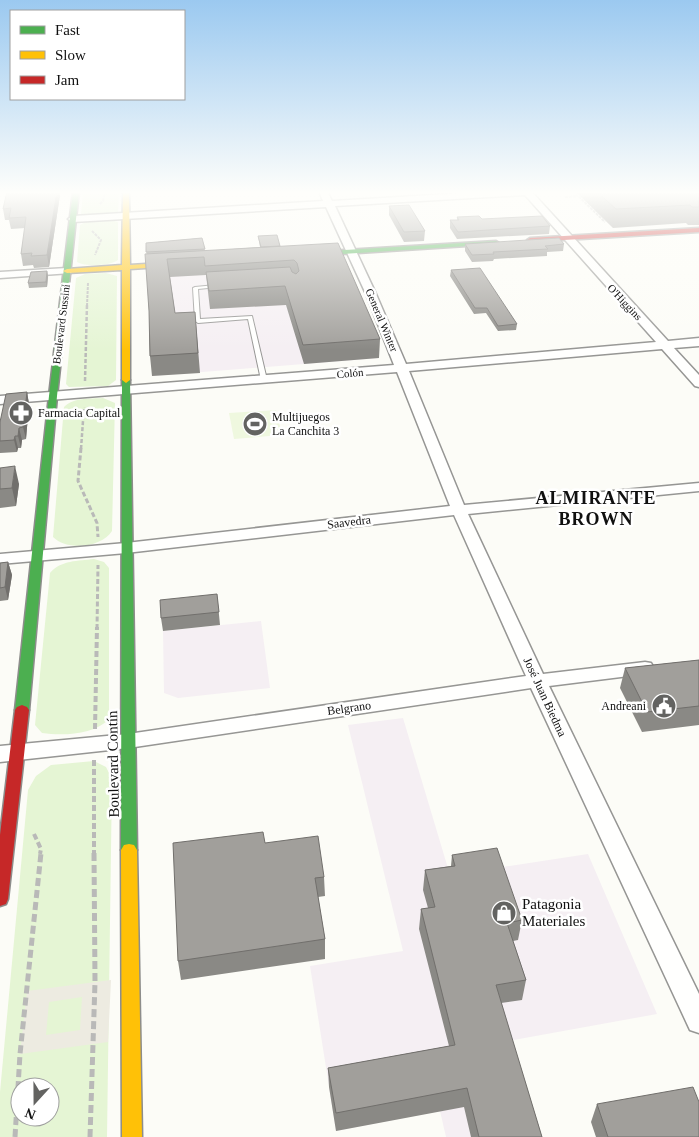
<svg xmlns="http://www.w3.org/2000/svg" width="699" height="1137" viewBox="0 0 699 1137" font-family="Georgia,serif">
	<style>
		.industrial { fill: #f5eff3 }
		.green { fill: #e5f5d4; fill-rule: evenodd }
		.pitch { fill: #eff8df }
		.plaza { fill: #edebe1; fill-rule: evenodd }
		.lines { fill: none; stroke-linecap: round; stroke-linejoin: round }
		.lane-casing { stroke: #969694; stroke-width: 2 }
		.street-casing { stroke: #969694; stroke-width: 3 }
		.fast-casing { stroke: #8d8d8b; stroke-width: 3 }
		.slow-casing { stroke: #8d8d8b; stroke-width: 3 }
		.jam-casing { stroke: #8d8d8b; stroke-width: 3 }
		.path-far4 { stroke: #b9b9b8; stroke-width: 2; stroke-dasharray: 3 1; stroke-linecap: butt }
		.path-far3 { stroke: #b9b9b8; stroke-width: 2.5; stroke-dasharray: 4 2; stroke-linecap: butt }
		.path-far2 { stroke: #b9b9b8; stroke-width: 3; stroke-dasharray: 5 2.5; stroke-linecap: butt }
		.path-far1 { stroke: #b9b9b8; stroke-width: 4; stroke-dasharray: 6 3; stroke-linecap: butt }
		.path { stroke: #b9b9b8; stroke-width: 5; stroke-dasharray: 8 4; stroke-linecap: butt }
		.lane { fill: #fffffe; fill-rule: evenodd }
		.street { fill: #fffffe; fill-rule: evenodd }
		.fast { fill: #4caf50; fill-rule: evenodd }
		.slow { fill: #ffc107; fill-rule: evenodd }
		.jam { fill: #c62828; fill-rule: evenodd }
		.wall { fill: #8a8985 }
		.shaded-wall { fill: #716f6c }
		.building { fill: #a19f9b; stroke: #716f6c }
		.labels { text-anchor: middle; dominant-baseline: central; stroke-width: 5; stroke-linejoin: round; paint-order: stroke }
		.far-street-label { font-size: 11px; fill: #101010; stroke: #fff }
		.poi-label { font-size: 12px; fill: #101010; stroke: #fff; text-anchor: start }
		.street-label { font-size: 12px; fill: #101010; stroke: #fff }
		.near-street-label { font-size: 15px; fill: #101010; stroke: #fff }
		.near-poi-label { font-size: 15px; fill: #101010; stroke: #fff; text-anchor: start }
		.district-label { font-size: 18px; font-weight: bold; letter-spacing: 1px; fill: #101010; stroke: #fff }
	</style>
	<rect width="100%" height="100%" fill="#fcfcf7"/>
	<path class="industrial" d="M338 261 379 358 152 376V334L157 273Z
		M261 621 270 688 178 698 164 693 163 631Z
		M403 718 450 875 588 854 657 1014 503 1042 531 1137H446L440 1111 336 1131 310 966 403 951 348 725Z"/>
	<path class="green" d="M83 191H119L118 212 87 215 81 214Z
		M109 219 118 222V260C109 266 86 267 77 262L80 225 89 220Z
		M106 273 117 276 116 380 108 386 69 387 66 384 76 278 85 274Z
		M103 398 115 403 112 531C101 548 67 551 53 537L64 407C74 397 90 399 103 398Z
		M94 559 104 562 109 568V719C94 735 63 736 42 733L35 725 50 573C61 560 78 561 94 559Z
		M94 761 106 767 112 779 107 1137H0V1092L28 790 36 776 51 765ZM20 1087H50V1117H20Z"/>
	<path class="pitch" d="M276 410 282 435 234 439 229 413Z"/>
	<path class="plaza" d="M111 980 108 1042 20 1054 27 991ZM82 997 80 1030 46 1035 49 1002Z"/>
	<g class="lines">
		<defs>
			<path id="lane" d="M216 285 218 286V287L198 289 200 319 252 316 267 380 266 381H262L261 380 248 319 198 323 195 321 193 288 195 287Z"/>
			<path id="street" d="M319 191H327L332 201 499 191H531L668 341 699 338V346L674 348 699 375V387L695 386 662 349 409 371 464 505 699 483V491L468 514 543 674 645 662 651 663 654 668 651 673 645 674 549 686 699 994V1033L690 1030 531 688 128 748 0 762V746L128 734 526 676 454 515 126 553 0 564V554L126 543 450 506 397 372 0 404V396L394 365 366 294 326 207 73 222 68 219 73 216 323 201ZM525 195 656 342 406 364 376 294 335 206Z
				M67 268 72 271 71 273 0 278V272Z"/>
			<path id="fast" d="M73 191H79L57 396 29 710 27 713 22 715 17 713 15 710 49 396Z
				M496 241 499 243 498 244 311 256 308 254 311 252Z
				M126 377 130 380 137 850 134 855 129 856 124 855 121 850 122 380Z"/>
			<path id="slow" d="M123 191H129L130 265 177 262 181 264 177 266 130 269V380L126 383 122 380V270L67 273 63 271 67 269 122 265Z
				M129 844 134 845 137 850 142 1137H122L121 850 124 845Z"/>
			<path id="jam" d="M699 228V232L530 242 527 240 530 238Z
				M22 705 27 707 29 710 8 899 6 904 0 906V835L15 710 17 707Z"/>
		</defs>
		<use href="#lane" class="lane-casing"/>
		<use href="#street" class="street-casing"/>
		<use href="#fast" class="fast-casing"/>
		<use href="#slow" class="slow-casing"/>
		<use href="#jam" class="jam-casing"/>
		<path class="path-far4" d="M573 191 605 222
			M565 197 578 196
			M100 204 103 201 105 191
			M92 231 101 240 95 255
			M87 306 88 283"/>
		<path class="path-far3" d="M85 381 87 304
			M81 449 84 407"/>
		<path class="path-far2" d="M81 448 78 481 97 523 98 537
			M97 629 98 565"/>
		<path class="path-far1" d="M95 729 97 627
			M94 760V854
			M34 834 41 849 40 854"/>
		<path class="path" d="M15 1137 20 1054 41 853
			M90 1137 95 982 94 853"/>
		<use href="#lane" class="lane"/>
		<use href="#street" class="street"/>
		<use href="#fast" class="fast"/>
		<use href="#slow" class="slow"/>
		<use href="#jam" class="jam"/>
	</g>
	<path class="wall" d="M575 191H699V225H688L686 223 613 228Z
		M60 195 49 267 34 268 33 265 23 266 21 254 25 228 11 229 9 220H5L3 209Z
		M389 206 425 231 424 241 404 242 389 215Z
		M457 217 482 219 550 226 549 234 457 239 450 228V220H457Z
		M258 236 280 246 380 339 379 358 304 364 286 305 210 309 206 275 170 277 175 313 195 312 200 373 152 376 150 356 149 311 146 243 202 238 205 251 260 247Z
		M465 244H564L563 251 547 252V256L494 259 493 261 472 262 465 251Z
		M451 270 517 324 516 330 498 331 486 313 474 314 450 276Z
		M47 271 48 276 47 287 29 288 28 283Z
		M27 392 29 404 26 439 22 440 21 448H18L17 452 0 453V422Z
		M0 468 19 484 16 506 0 508Z
		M8 562 12 575 8 600 0 601V563Z
		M217 594 220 625 163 631 161 618Z
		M699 660V725L642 732 620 688 625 668Z
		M265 843 324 877 325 896 318 897 325 939V959L181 980 178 961Z
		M452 855 522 920 518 940 513 941 526 980 522 1000 501 1003 542 1137H471L464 1107 336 1131 329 1087 328 1068 449 1046 419 929 421 909 428 908 423 890 425 870 451 866Z
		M597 1104 699 1137H596L591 1122Z"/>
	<path class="shaded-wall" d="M57 191H59L60 195 49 267 47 255Z
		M47 271 48 276 47 287 46 282Z
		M27 392 29 404 26 439 23 427Z
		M19 428 22 440 21 448 18 436Z
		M15 436 18 448 17 452 14 440Z
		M15 466 19 484 16 506 12 488Z
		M8 562 12 575 8 600 5 587Z"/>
	<path class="building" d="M7 191H57L47 255 31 256 32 253 21 254 26 217 9 218 11 208 3 209Z
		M596 191H699V207H692L690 205 616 209Z
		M409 205 425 231 404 232 389 206Z
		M479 216 482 219 542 216 550 226 458 232 450 220H459L457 217Z
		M277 235 280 246 261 247 258 236Z
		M202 238 205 249 146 252V243Z
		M559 238 564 244 545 246 548 249 493 252 494 254 472 255 465 244Z
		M338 243 380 339 303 345 285 286 209 291 206 272 290 267 292 272 296 274 299 271 297 263 294 260 205 266 204 257 167 259 175 313 195 312 198 353 150 356 149 311 145 254Z
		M480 268 517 324 498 326 487 308H475L451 270Z
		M47 271 46 282 28 283 31 272Z
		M27 392 23 427 19 428 18 436H15L14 440 0 441V422L6 394Z
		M15 466 12 488 0 489V468Z
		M8 562 5 587 0 588V563Z
		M217 594 219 612 161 618 160 600Z
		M699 660V706L647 712 625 668Z
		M263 832 265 843 318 836 324 877 315 878 325 939 178 961 173 843Z
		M497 848 522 920 507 923 526 980 496 985 542 1137H479L467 1088 336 1113 328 1068 455 1045 421 909 435 907 425 870 455 866 452 855Z
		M693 1087 699 1102V1137H608L597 1104Z"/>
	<linearGradient id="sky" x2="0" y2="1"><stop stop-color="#9bc9f0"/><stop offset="0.55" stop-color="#fefefb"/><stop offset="1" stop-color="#fefefb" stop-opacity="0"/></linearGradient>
	<rect width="699" height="350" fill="url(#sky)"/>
	<defs>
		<symbol id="pharmacy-disc" viewBox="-11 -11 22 22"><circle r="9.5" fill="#636361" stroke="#fff"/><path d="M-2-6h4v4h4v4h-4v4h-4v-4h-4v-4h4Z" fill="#fff"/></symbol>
		<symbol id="stadium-disc" viewBox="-11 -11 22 22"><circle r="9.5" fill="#636361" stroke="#fff"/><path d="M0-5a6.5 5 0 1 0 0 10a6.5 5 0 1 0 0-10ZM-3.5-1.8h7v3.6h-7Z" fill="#fff"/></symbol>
		<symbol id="civic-disc" viewBox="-11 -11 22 22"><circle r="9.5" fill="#636361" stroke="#fff"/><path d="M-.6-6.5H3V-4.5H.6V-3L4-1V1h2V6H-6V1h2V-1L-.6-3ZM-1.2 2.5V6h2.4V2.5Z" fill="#fff"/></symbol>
		<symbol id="shop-disc" viewBox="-11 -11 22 22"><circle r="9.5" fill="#636361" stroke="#fff"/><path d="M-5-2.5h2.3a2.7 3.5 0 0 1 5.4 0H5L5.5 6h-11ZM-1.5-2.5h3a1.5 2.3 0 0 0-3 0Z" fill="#fff"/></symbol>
	</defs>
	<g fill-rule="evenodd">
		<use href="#pharmacy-disc" x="7" y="399" width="28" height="28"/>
		<use href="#stadium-disc" x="241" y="410" width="28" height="28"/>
		<use href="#civic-disc" x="650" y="692" width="28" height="28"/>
		<use href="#shop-disc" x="490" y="899" width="28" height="28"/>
	</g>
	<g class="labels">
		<g class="far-street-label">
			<text transform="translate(625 302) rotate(47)">O'Higgins</text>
			<text transform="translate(382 320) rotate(67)">General Winter</text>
			<text transform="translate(61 324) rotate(-83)">Boulevard Sussini</text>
			<text transform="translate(350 373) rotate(-5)">Colón</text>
		</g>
		<g class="poi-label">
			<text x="38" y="413">Farmacia Capital</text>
			<text x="272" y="417">Multijuegos<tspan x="272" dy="14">La Canchita 3</tspan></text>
			<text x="646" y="706" text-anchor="end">Andreani</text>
		</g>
		<g class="street-label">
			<text transform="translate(349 522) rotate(-7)">Saavedra</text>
			<text transform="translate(545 697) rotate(65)">José Juan Biedma</text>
			<text transform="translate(349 708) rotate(-8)">Belgrano</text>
		</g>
		<g class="near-street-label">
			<text transform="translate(113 764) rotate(-91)">Boulevard Contín</text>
		</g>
		<g class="near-poi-label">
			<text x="522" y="904">Patagonia<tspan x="522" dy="17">Materiales</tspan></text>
		</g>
		<g class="district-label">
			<text x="596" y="498">ALMIRANTE<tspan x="596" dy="21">BROWN</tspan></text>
		</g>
	</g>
	<rect x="10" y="10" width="175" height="90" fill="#ffffff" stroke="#9f9f9f"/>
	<rect x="20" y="26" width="25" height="8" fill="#4caf50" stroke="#9f9f9f"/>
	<text x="55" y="35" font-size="15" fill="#101010">Fast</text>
	<rect x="20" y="51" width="25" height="8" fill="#ffc107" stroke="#9f9f9f"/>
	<text x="55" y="60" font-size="15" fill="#101010">Slow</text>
	<rect x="20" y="76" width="25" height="8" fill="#c62828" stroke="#9f9f9f"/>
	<text x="55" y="85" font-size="15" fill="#101010">Jam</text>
	<g transform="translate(35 1102) rotate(201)"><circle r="24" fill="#ffffff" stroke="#9f9f9f"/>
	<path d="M0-4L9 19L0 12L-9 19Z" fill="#636361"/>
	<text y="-8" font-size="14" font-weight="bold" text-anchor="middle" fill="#101010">N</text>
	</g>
</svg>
